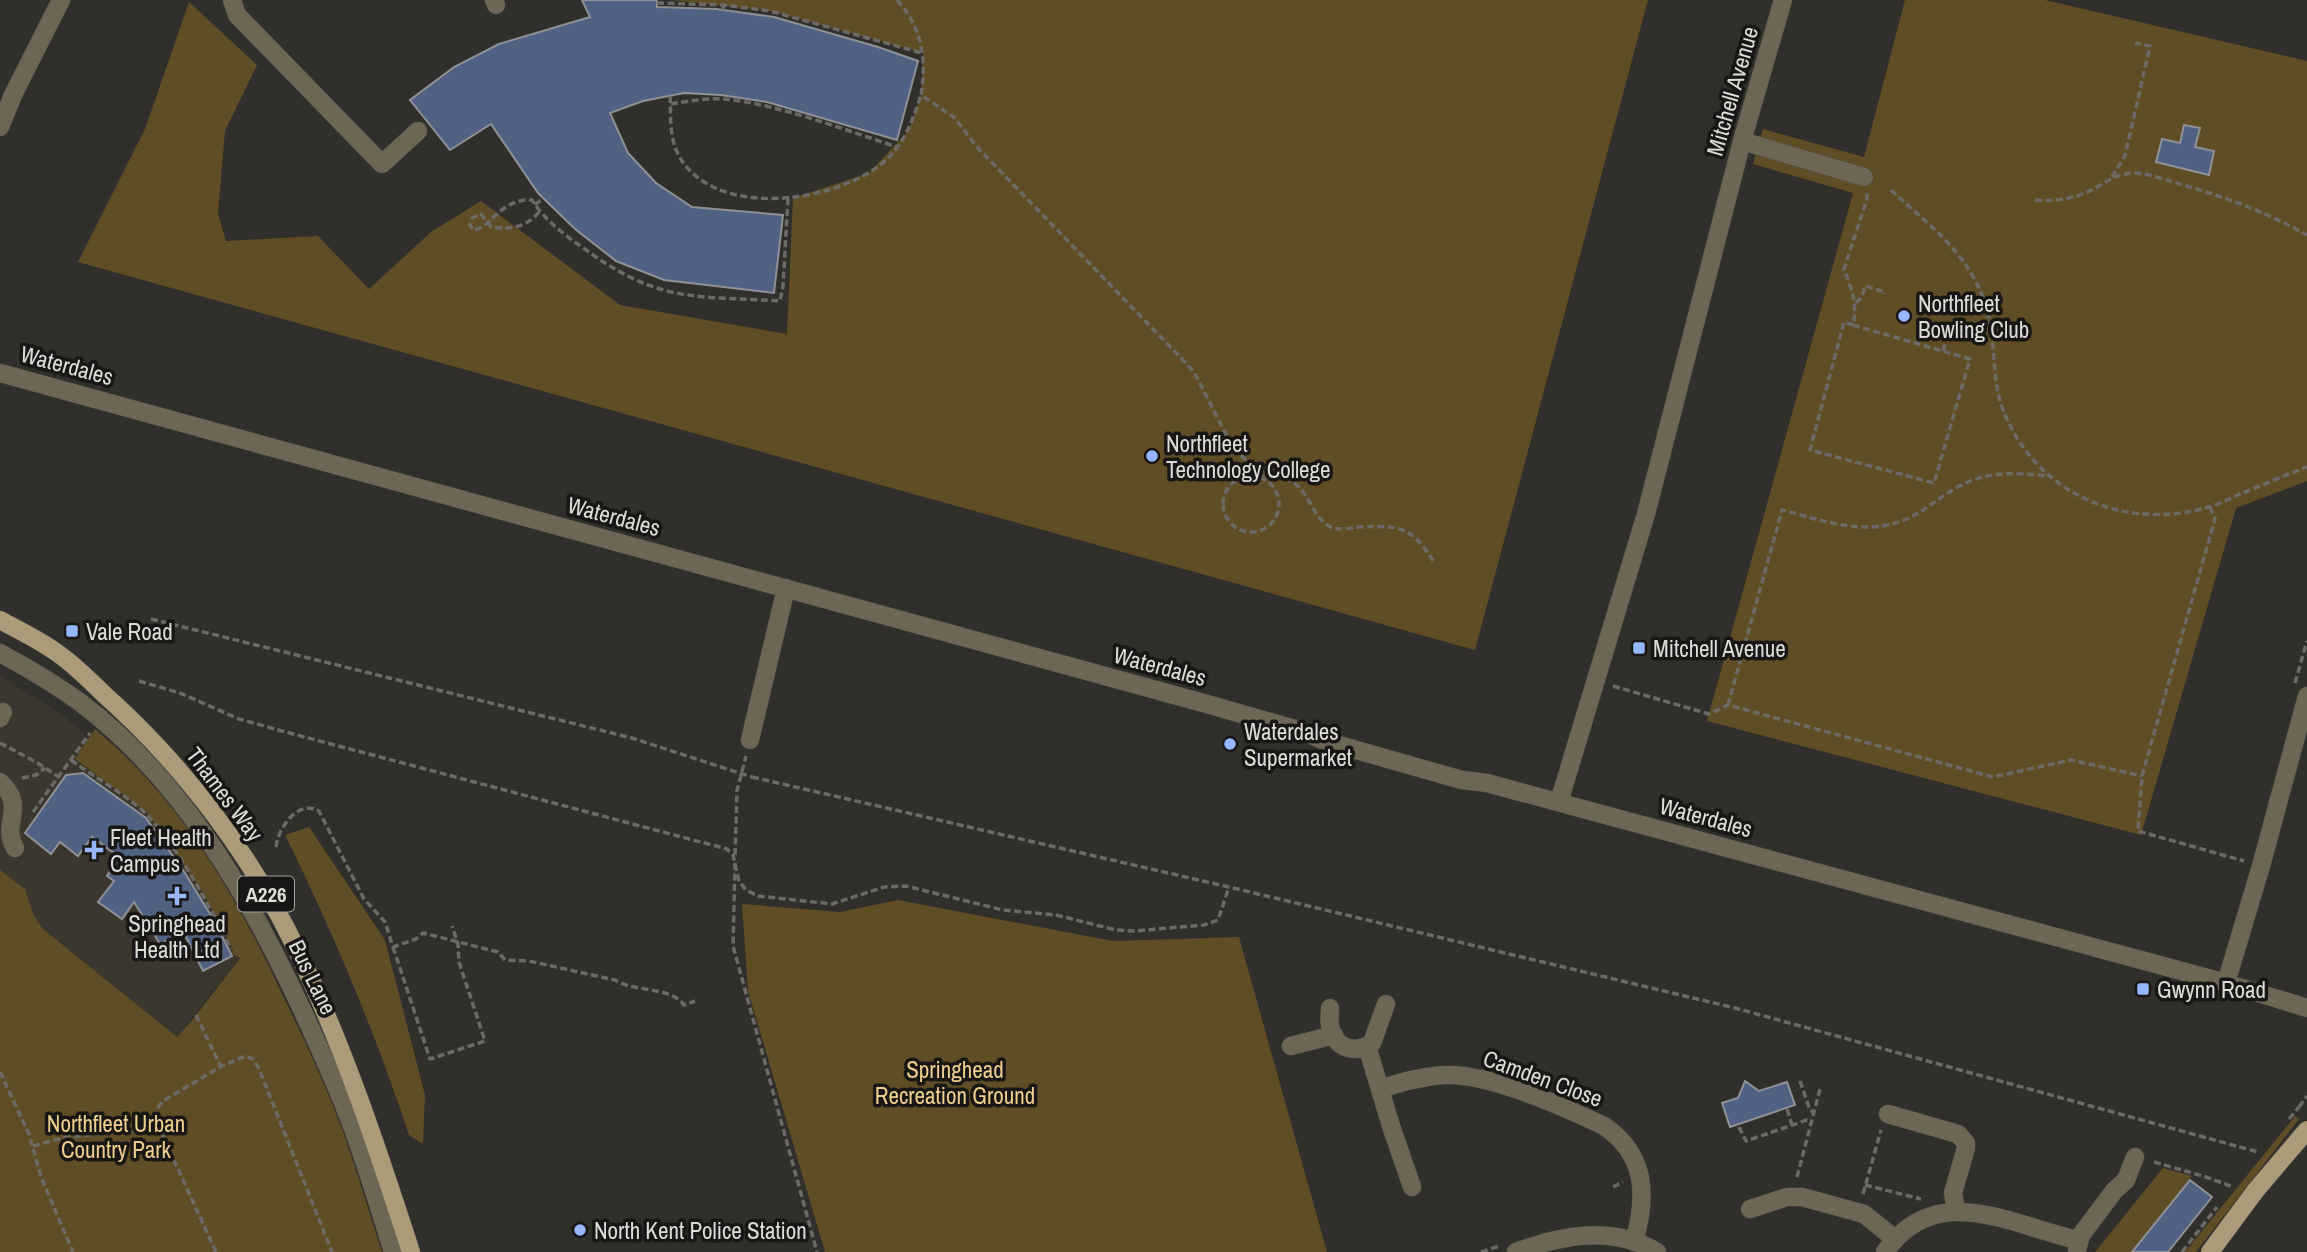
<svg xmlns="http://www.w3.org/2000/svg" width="2307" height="1252" viewBox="0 0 2307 1252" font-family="'Archivo Narrow',sans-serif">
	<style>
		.built { fill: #3c372e }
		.green { fill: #5f4d26 }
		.building { fill: #506184; stroke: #8f9196; stroke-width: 2 }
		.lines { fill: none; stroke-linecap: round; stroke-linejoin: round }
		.minor-casing { stroke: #4c4b47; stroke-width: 19 }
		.major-casing { stroke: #4c4b47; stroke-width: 19 }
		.path { stroke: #6b6a66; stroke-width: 3.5; stroke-dasharray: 7 3.5; stroke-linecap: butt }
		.minor { stroke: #6e6655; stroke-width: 18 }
		.major { stroke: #ac9b78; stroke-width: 18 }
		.major-bridge-casing { stroke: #4c4b47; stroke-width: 19; stroke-linecap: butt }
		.path-bridge { stroke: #6b6a66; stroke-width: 3.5; stroke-dasharray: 7 3.5; stroke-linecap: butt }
		.major-bridge { stroke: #ac9b78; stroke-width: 18 }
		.poi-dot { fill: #96b6fd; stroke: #181715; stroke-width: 2.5 }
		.labels { text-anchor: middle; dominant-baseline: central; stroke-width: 7; stroke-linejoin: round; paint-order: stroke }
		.shield { fill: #181715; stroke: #a2a19e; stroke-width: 2 }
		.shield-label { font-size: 21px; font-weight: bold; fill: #dddcd9 }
		.street-label { font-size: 23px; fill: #dddcd9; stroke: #181715 }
		.poi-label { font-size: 23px; fill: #dddcd9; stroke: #181715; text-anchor: start }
		.park-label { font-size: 23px; fill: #edce8c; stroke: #181715 }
	</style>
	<rect width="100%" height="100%" fill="#302f2b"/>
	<path class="built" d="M0 675 66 718 94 742 133 781 245 951 177 1037 43 929 34 916 24 889 0 870Z"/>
	<path class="green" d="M672 0H1648L1475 650 78 262 145 129 189 2 257 65 225 131 218 214 226 241 318 236 369 289 431 232 481 201 620 305 787 334 793 198 869 173 909 130 921 95 923 53 770 11Z
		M1905 0H2045L2307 61V481L2236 508 2141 835 1707 721 1853 193 1753 164 1763 129 1864 157Z
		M95 729C181 800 239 900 285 1000 306 1043 326 1086 343 1131 357 1171 369 1212 382 1252H0V870L25 889 34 916 43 929 177 1037 193 1019 240 958 232 954 233 952 232 947 204 894 148 813 75 759Z
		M309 827 385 940 425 1095 423 1144 409 1135C375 1032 333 932 285 835Z
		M898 900 1113 941 1239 937 1327 1252H825L748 991 742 904 840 912Z
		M2295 1116 2299 1119 2196 1252H2185Z
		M2163 1168 2192 1176 2132 1252H2095Z"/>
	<path class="building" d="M582 0H657V7L716 9 774 17 878 47 918 61 897 140 767 102 721 95 684 93 643 101 610 113 628 153 656 183 692 207 783 215 774 293 664 280 616 261 575 229 538 193 491 124 450 150 410 100 454 67 499 44 590 17Z
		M2184 125 2200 128 2195 147 2214 151 2209 175 2156 162 2162 139 2180 143Z
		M83 773 146 818 185 873 215 922 232 956 203 971 183 931 160 944 134 902 122 919 98 902 114 881 107 876 119 857 92 837 78 856 60 842 51 854 25 833 66 775Z
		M1745 1081 1759 1091 1787 1082 1795 1105 1730 1127 1722 1103 1738 1098Z
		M2190 1180 2212 1197 2168 1252H2132Z"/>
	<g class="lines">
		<defs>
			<path id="minor" d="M232 0 237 15 382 164 418 131
				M494 0 496 5
				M0 127 13 95 61 0
				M1742 141 1864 177
				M0 373 1207 704 1298 730 1328 742 1462 780 1487 783 2226 983 2307 1008
				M0 653C28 668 55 684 81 703 184 781 251 899 304 1014 321 1051 338 1088 352 1126 367 1167 380 1210 393 1252
				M0 718 3 712
				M750 740 786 588
				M0 782C28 808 0 822 15 848
				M1559 802 1646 514 1742 141 1783 0
				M2226 983 2261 866 2307 696
				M1330 1008C1330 1013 1329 1019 1330 1025 1334 1048 1354 1055 1372 1043L1386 1004
				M1291 1046 1334 1035
				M1367 1046 1391 1126 1412 1187
				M1380 1089C1402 1082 1426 1075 1449 1075 1494 1075 1564 1107 1604 1126 1647 1155 1647 1197 1634 1242
				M1888 1114 1958 1134 1966 1143V1148L1953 1193 1956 1210
				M1750 1209 1787 1197H1802L1864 1214 1895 1239
				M2077 1250 2081 1235 2114 1191 2126 1180 2135 1157
				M1516 1252C1562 1235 1612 1225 1657 1252
				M1885 1252C1936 1179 2010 1225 2078 1240"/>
			<path id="major" d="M0 620C20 631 42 641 60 655 77 667 92 683 107 697 185 767 251 855 297 950 344 1047 378 1150 411 1252
				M2210 1252 2256 1190"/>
		</defs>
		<use href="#minor" class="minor-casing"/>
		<use href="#major" class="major-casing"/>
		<path class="path" d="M897 0C922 27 927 60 921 95L955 118 976 146 1181 358 1194 372 1233 448 1245 459 1264 471 1261 477
			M657 3 724 5 770 11 922 53
			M722 10 727 0
			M670 96C671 115 669 136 678 154 713 223 849 203 893 153 908 135 914 116 921 95
			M671 104C688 101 707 98 724 99 778 104 845 130 897 147
			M2112 177 2125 156 2150 46 2135 43
			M1891 190C1921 218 1954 242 1974 278 1984 297 1990 317 1992 339 1995 362 1994 384 2002 407 2034 493 2122 532 2209 507 2220 504 2232 497 2243 493 2264 484 2286 475 2307 467
			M2035 200C2057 202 2078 198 2097 187 2108 181 2117 174 2131 173 2144 172 2160 178 2173 182 2219 195 2265 211 2307 235
			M535 205 543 198
			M539 212C527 227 510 230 491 227L481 214 472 218 470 225 473 230C491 229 500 198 532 200 544 219 563 234 582 247 605 264 629 279 657 288 693 300 741 298 780 301L783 287 788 198
			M1856 303 1862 297 1865 286 1885 292V294
			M1853 325 1970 359 1934 483 1810 450 1844 322 1853 325C1858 304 1851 288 1844 269L1867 199V193
			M1943 351 1950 325 1948 324
			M1265 471C1277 474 1290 478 1299 487 1311 499 1315 521 1333 528 1341 530 1351 528 1360 527 1401 525 1413 527 1435 564
			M1223 504a28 28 0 1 1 56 0a28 28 0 1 1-56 0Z
			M2210 507 2215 519 2142 776 2138 831 2244 861
			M151 619 632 738 730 770
			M139 681 180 693 239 719 282 731 727 849 733 855 739 881 746 890 758 896 832 904 884 887 906 886 1003 910 1056 915 1116 930 1134 931 1204 925 1218 920 1229 887
			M2295 683 2307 641
			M1613 686 1709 714 1728 705 1993 777 2071 760 2142 776
			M1728 705 1782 510C1814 518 1849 531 1882 526 1922 520 1935 496 1968 482 1994 471 2019 473 2047 476
			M0 743 36 762 59 777
			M71 760C92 776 132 798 149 817 182 854 209 905 231 949
			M752 777 1229 887 1735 1008 2258 1152
			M22 778 36 775 45 768
			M33 812 90 733
			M276 847C278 828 298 799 319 811L364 899 385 922 393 947 416 939 423 933 498 952 505 960 529 961 615 980C637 993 670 986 684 1005L695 1001
			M735 855 737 791 746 756
			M735 863 733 946 817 1252
			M393 947 430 1059 485 1041 459 962 458 944 452 926
			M196 1015 221 1067
			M0 1072 29 1134 41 1177 73 1252
			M1800 1081 1810 1110 1814 1113
			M2299 1107 2307 1096
			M1787 1109 1792 1125
			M1739 1127 1746 1141 1807 1120 1812 1121
			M33 1146 66 1137 136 1131 157 1123
			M2154 1162 2206 1177 2233 1187
			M1797 1177 1820 1089
			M1865 1185 1921 1199
			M1613 1187 1623 1182
			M1863 1194 1881 1130
			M216 1252 156 1121C153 1111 160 1103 168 1098L222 1066 245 1056 253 1059 259 1069 332 1252
			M1481 1252 1499 1246
			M2182 1252 2217 1207"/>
		<use href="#minor" class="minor"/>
		<use href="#major" class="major"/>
		<defs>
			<path id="major-bridge" d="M2256 1190 2307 1130"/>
		</defs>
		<use href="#major-bridge" class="major-bridge-casing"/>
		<path class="path-bridge" d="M730 770 752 777
			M2289 1119 2299 1107"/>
		<use href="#major-bridge" class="major-bridge"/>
	</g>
	<g class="poi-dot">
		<circle cx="1904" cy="316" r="7"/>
		<circle cx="1152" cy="456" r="7"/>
		<rect x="65" y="624" width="14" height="14" rx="3.5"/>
		<rect x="1632" y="641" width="14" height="14" rx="3.5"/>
		<circle cx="1230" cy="744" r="7"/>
		<path d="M90.5 839.5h7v7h7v7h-7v7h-7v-7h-7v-7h7z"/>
		<path d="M173.5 885.5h7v7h7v7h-7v7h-7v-7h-7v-7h7z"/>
		<rect x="2136" y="982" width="14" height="14" rx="3.5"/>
		<circle cx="580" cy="1230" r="7"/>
	</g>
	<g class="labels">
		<rect class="shield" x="238" y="876.5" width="56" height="35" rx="5"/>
		<g class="shield-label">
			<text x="266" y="894">A226</text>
		</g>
		<g class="street-label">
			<text transform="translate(1732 91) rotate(-74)">Mitchell Avenue</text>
			<text transform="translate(67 365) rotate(15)">Waterdales</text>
			<text transform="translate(614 516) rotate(15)">Waterdales</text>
			<text transform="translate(1160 666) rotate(15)">Waterdales</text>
			<text transform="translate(225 794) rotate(53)">Thames Way</text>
			<text transform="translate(1706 817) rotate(15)">Waterdales</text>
			<text transform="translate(313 977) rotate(64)">Bus Lane</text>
			<text transform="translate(1543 1078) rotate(20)">Camden Close</text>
		</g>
		<g class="poi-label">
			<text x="1918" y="303">Northfleet<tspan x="1918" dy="26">Bowling Club</tspan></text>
			<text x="1166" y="443">Northfleet<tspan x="1166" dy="26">Technology College</tspan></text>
			<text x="86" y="631">Vale Road</text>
			<text x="1653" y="648">Mitchell Avenue</text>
			<text x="1244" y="731">Waterdales<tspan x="1244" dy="26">Supermarket</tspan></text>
			<text x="110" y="837">Fleet Health<tspan x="110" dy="26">Campus</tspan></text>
			<text x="177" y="923" text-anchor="middle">Springhead<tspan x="177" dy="26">Health Ltd</tspan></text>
			<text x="2157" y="989">Gwynn Road</text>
			<text x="594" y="1230">North Kent Police Station</text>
		</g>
		<g class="park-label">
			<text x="955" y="1069">Springhead<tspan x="955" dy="26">Recreation Ground</tspan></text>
			<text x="116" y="1123">Northfleet Urban<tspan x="116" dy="26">Country Park</tspan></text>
		</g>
	</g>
</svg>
